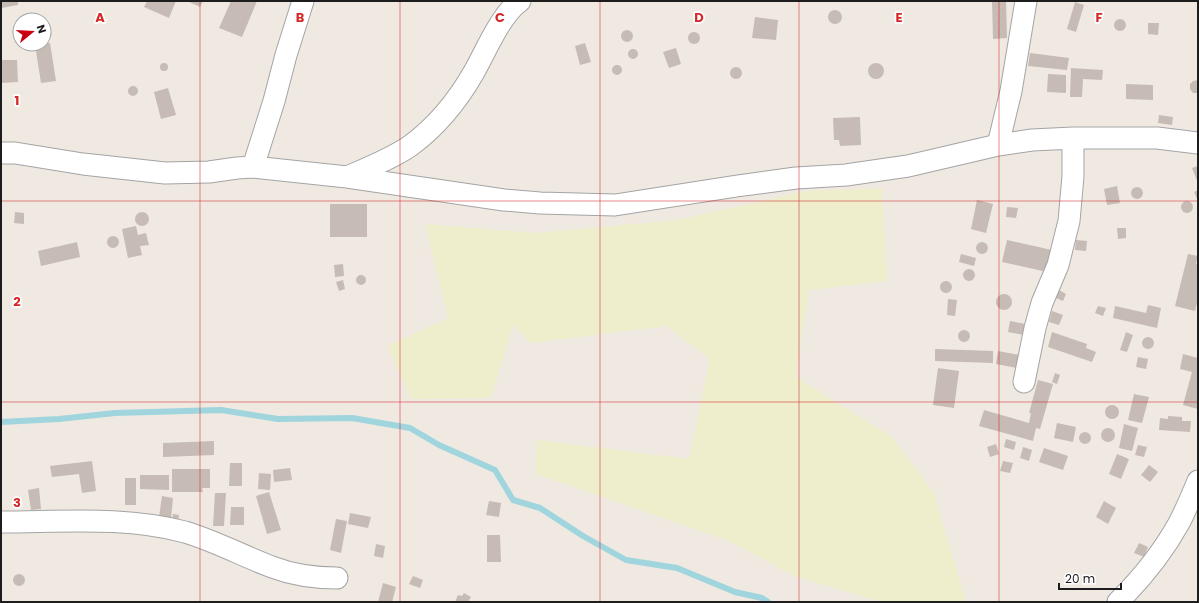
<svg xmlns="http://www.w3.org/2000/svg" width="1199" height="603" viewBox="0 0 1199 603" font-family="Poppins,sans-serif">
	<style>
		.farmland { fill: #eec }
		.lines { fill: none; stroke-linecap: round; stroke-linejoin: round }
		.stream { stroke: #a0d5de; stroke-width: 6 }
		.building { fill: #c6bbb5 }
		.minor-casing { stroke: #a4a4a4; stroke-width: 23 }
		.minor { stroke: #fff; stroke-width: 21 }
		.grid { fill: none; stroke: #d62828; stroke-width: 1; stroke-opacity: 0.55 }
		.grid-label { font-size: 13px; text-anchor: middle; font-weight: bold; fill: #d62828; stroke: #fff; stroke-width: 3.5; stroke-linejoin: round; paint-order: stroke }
	</style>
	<rect width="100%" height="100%" fill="#efe9e2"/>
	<path class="farmland" d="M882 188 887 281 809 290 796 377 892 437 934 493 966 602H881L794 576 729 541 536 474 537 440 689 459 710 359 666 326 531 343 513 325 491 398 411 399 387 346 448 318 425 224 536 233 677 220 806 191Z"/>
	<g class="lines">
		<path class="stream" d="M1 422 59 419 115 413 221 410 278 419 352 418 410 428 439 445 495 470 513 500 540 508 583 536 626 560 677 568 735 592 762 598 768 602"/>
	</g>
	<path class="building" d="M1 1H18V5L1 8Z
		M147 1H176L169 18 144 7Z
		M187 1H203L200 7Z
		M231 1H257L242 37 219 28Z
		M992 1H1006L1007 38 993 39Z
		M1075 2 1084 5 1076 32 1067 29Z
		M828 17a7 7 0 1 1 14 0a7 7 0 1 1-14 0Z
		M755 17 778 20 776 40 752 38Z
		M1114 25a6 6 0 1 1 12 0a6 6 0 1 1-12 0Z
		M1148 23H1159L1158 35 1148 34Z
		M621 36a6 6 0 1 1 12 0a6 6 0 1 1-12 0Z
		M688 38a6 6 0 1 1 12 0a6 6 0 1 1-12 0Z
		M50 43 56 81 41 83 35 45Z
		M585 43 591 62 580 65 575 46Z
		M676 48 681 64 669 68 663 52Z
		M628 54a5 5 0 1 1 10 0a5 5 0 1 1-10 0Z
		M1030 53 1069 58 1067 70 1028 66Z
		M1 60H17L18 82 1 83Z
		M160 67a4 4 0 1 1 8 0a4 4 0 1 1-8 0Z
		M868 71a8 8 0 1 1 16 0a8 8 0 1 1-16 0Z
		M612 70a5 5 0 1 1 10 0a5 5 0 1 1-10 0Z
		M730 73a6 6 0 1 1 12 0a6 6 0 1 1-12 0Z
		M1071 68 1103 70 1102 80 1083 79 1082 97H1070Z
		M1048 74 1066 75V93L1047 92Z
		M1198 80V93H1193L1190 89V84L1193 81Z
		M1126 84 1153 85V100L1126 99Z
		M128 91a5 5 0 1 1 10 0a5 5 0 1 1-10 0Z
		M168 88 176 115 161 119 154 92Z
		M1159 115 1173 117 1172 125 1158 123Z
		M860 117 861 145 840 146 839 140H834L833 118Z
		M1198 166V183L1192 168Z
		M1117 186 1120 203 1107 205 1104 189Z
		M1131 193a6 6 0 1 1 12 0a6 6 0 1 1-12 0Z
		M1198 190V201L1194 192Z
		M977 200 993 204 986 233 971 229Z
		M1181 207a6 6 0 1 1 12 0a6 6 0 1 1-12 0Z
		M330 204H367V237H330Z
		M1007 207 1018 208 1016 218 1006 217Z
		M15 212 24 213V224L14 223Z
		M135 219a7 7 0 1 1 14 0a7 7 0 1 1-14 0Z
		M136 226 138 235 146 233 149 245 140 246 142 255 128 258 122 229Z
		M1117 228H1126V238L1118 239Z
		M107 242a6 6 0 1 1 12 0a6 6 0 1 1-12 0Z
		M1007 240 1052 250 1047 272 1002 262Z
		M1076 240 1087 241 1086 251 1075 250Z
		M976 248a6 6 0 1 1 12 0a6 6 0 1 1-12 0Z
		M77 242 80 257 41 266 38 251Z
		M961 254 976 258 974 266 959 262Z
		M1188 254 1198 256 1196 264 1198 265V299L1195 311 1175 306Z
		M343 264 344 276 335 277 334 265Z
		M963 275a6 6 0 1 1 12 0a6 6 0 1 1-12 0Z
		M356 280a5 5 0 1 1 10 0a5 5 0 1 1-10 0Z
		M343 280 345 289 339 291 336 282Z
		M940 287a6 6 0 1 1 12 0a6 6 0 1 1-12 0Z
		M1059 290 1066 294 1063 301 1056 298Z
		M996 302a8 8 0 1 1 16 0a8 8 0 1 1-16 0Z
		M948 299 957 300 955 316 947 315Z
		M1148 305 1161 308 1157 328 1113 318 1115 306 1146 313Z
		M1098 306 1106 308 1103 316 1095 313Z
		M1052 311 1063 315 1059 325 1049 322Z
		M1010 321 1026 324 1024 335 1008 332Z
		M958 336a6 6 0 1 1 12 0a6 6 0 1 1-12 0Z
		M1052 332 1087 344 1086 348 1096 352 1092 362 1048 347Z
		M1126 332 1133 335 1127 352 1120 350Z
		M1142 343a6 6 0 1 1 12 0a6 6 0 1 1-12 0Z
		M935 349 993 351V363L935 361Z
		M998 351 1020 355 1017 368 996 364Z
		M1183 354 1198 358V409L1183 405 1192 372 1180 369Z
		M1138 357 1148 359 1146 369 1136 367Z
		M938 368 959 371 954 408 933 405Z
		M1055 373 1060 375 1057 384 1052 382Z
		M1038 380 1053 384 1040 429 1036 428 1033 441 979 426 984 410 1029 423 1031 413H1029Z
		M1134 394 1149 397 1142 423 1128 420Z
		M1105 412a7 7 0 1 1 14 0a7 7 0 1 1-14 0Z
		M1168 416 1182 417V421H1191L1190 432 1159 430 1160 418 1168 419Z
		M1057 423 1076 427 1073 442 1054 438Z
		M1124 424 1138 428 1132 451 1119 448Z
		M1101 435a7 7 0 1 1 14 0a7 7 0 1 1-14 0Z
		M1079 438a6 6 0 1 1 12 0a6 6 0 1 1-12 0Z
		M1006 439 1016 442 1014 450 1004 447Z
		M214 441V455L163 457V443Z
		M996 444 999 454 990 457 987 447Z
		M1138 445 1147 447 1144 457 1135 455Z
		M1023 447 1032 450 1029 461 1020 458Z
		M1044 448 1068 456 1063 470 1039 462Z
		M1117 454 1129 459 1121 479 1109 474Z
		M92 461 96 491 82 493 79 474 52 477 50 466Z
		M1003 461 1013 463 1010 473 1000 471Z
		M230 463H242V486H229Z
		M1149 465 1158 472 1150 482 1141 475Z
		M290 468 292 480 274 482 273 470Z
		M172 469H210V488H202L203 492H172Z
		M259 473 271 474 270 490 258 489Z
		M140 475H169V490L140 489Z
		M125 478H136V505H125Z
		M39 488 41 509 31 510 28 490Z
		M269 492 281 530 267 534 256 496Z
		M215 493H226L224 526H213Z
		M162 496 173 498 171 519 159 517Z
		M489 501 501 503 499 517 486 515Z
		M1104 501 1116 508 1108 524 1096 517Z
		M231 507H244V525H230Z
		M350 513 371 517 368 528 348 524Z
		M173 514 179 515 178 523 172 522Z
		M336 519 347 521 341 553 330 550Z
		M487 535H500L501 562H487Z
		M1139 543 1148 547 1144 557 1134 553Z
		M376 544 385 546 383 558 374 556Z
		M13 580a6 6 0 1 1 12 0a6 6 0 1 1-12 0Z
		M413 576 423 580 420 588 409 584Z
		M383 583 396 587 392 602H378Z
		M464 593 471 597 468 602H455L458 595 462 596Z"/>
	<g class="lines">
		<defs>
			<path id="minor" d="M998 145 1011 91 1026 1
				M1 153H15L83 164 165 173 209 172 237 168 253 167 347 177 504 200 540 203 615 205 737 186 796 178 846 175 908 166 998 145 1032 140 1073 138H1157L1198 143
				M253 167 274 101 286 55 303 1
				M347 177C368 168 391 159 410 146 436 127 458 100 474 72 486 51 501 14 520 1
				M1024 382 1035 328 1042 303 1058 265 1069 221 1073 176V138
				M1 522C62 522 125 516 185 532 215 541 243 556 272 567 293 575 315 578 337 578
				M1118 602C1141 579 1163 552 1179 523 1186 510 1192 495 1198 481"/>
		</defs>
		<use href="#minor" class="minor-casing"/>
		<use href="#minor" class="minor"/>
	</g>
	<path class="grid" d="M200 1V602M400 1V602M600 1V602M799 1V602M999 1V602M1 201H1198M1 402H1198"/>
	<g class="grid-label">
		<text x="100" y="22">A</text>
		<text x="300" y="22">B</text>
		<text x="500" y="22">C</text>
		<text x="699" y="22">D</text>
		<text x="899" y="22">E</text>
		<text x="1099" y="22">F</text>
		<text x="17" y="105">1</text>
		<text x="17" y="306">2</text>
		<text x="17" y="507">3</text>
	</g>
	<rect width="1199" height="603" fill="none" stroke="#1d1d1d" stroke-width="4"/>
	<g transform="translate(32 32) rotate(72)"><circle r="19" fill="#ffffff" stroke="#a5a5a5"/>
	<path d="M0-3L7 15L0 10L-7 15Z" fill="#c90010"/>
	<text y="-6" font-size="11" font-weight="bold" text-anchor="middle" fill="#1d1d1d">N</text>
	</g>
	<path d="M1059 583v6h62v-6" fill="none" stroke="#1d1d1d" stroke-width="2"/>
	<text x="1065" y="583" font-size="12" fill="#1d1d1d" stroke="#ffffff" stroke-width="3" paint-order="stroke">20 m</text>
</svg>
